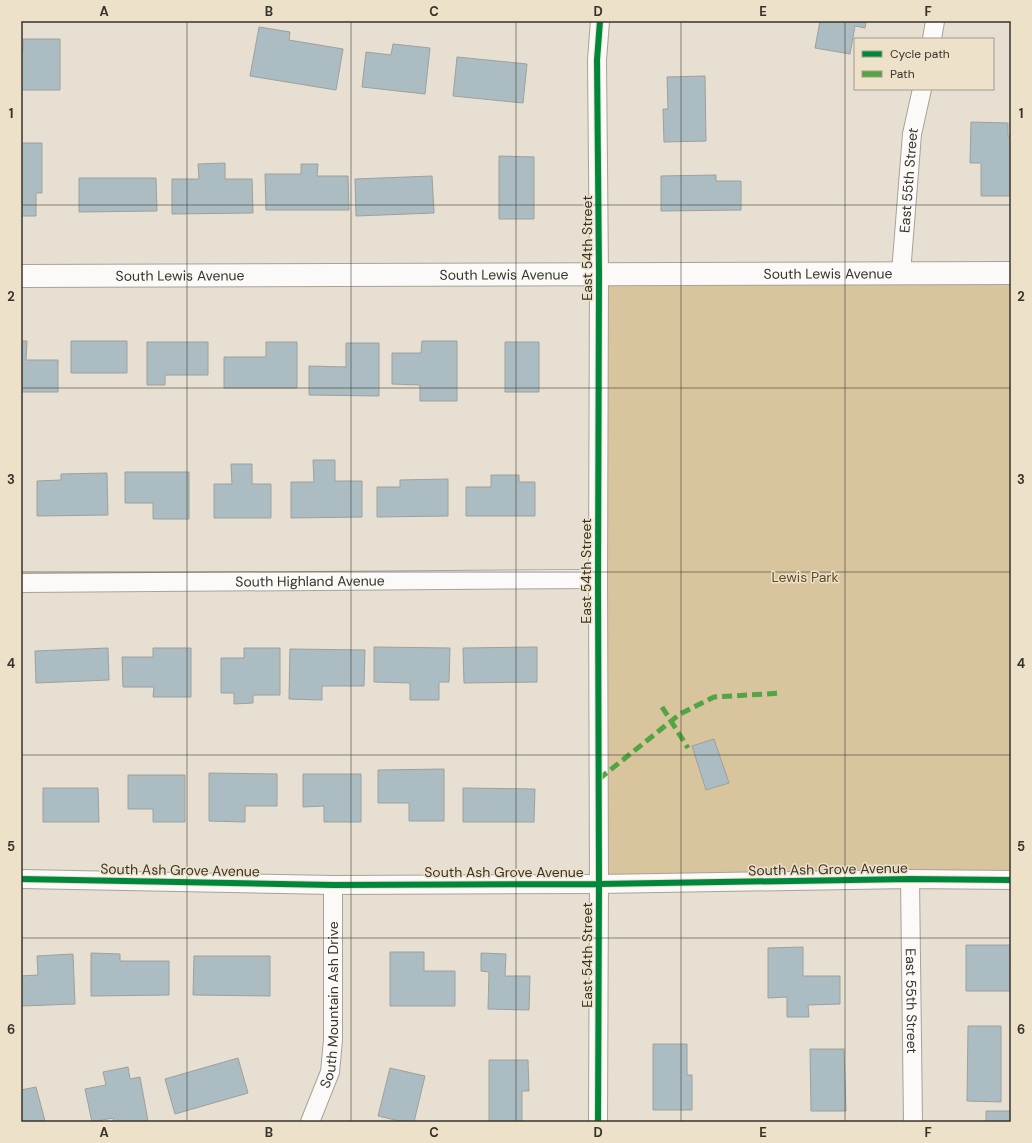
<svg xmlns="http://www.w3.org/2000/svg" width="1032" height="1143" viewBox="0 0 1032 1143" font-family="'DM Sans',sans-serif">
	<style>
		.green { fill: #d8c49d }
		.building { fill: #abbdc2; stroke: #9ea09c }
		.lines { fill: none; stroke-linecap: round; stroke-linejoin: round }
		.street-casing { stroke: #a8a298; stroke-width: 20 }
		.secondary-casing { stroke: #a8a298; stroke-width: 24 }
		.street { stroke: #fbfaf8; stroke-width: 18 }
		.secondary { stroke: #fbfaf8; stroke-width: 22 }
		.quiet { stroke: #53a543; stroke-width: 5; stroke-dasharray: 10 5; stroke-linecap: butt }
		.cycleway-casing { stroke: #eee1ca; stroke-width: 8 }
		.cycleway { stroke: #00873e; stroke-width: 6 }
		.grid { fill: none; stroke: #38332a; stroke-width: 1; stroke-opacity: 0.55 }
		.labels { text-anchor: middle; dominant-baseline: central; stroke-width: 3; stroke-linejoin: round; paint-order: stroke }
		.street-label { font-size: 14px; fill: #38332a; stroke: #eee1ca }
		.park-label { font-size: 14px; fill: #5f4a23; stroke: #eee1ca }
		.neatline { fill: none; stroke: #38332a; stroke-width: 1.5 }
		.grid-label { font-size: 13px; text-anchor: middle; font-weight: bold; fill: #38332a }
	</style>
	<rect width="100%" height="100%" fill="#e6dfd2"/>
	<path class="green" d="M599 273H1011V880L599 884Z"/>
	<path class="building" d="M820 21H866L865 28 855 26 850 54 815 48Z
		M259 27 290 32 289 40 343 49 336 90 250 76Z
		M23 39H60V90H21V51H23Z
		M393 44 430 48 425 94 362 87 366 52 391 55Z
		M457 57 527 64 523 103 453 96Z
		M705 76 706 141 664 142 663 109H668L667 77Z
		M971 122 1008 123V136H1011V196H981V163H970Z
		M21 143H42V193H36V216H21Z
		M499 156 534 157V219H499Z
		M225 163V179H252L253 213 172 214V179H199L198 164Z
		M301 164H318L317 176H348L349 210H266L265 174H301Z
		M716 175V181H741V210L661 211V176Z
		M432 176 434 213 356 216 355 179Z
		M79 178H156L157 211 79 212Z
		M21 341H27L26 360H58V392H21Z
		M71 341H127V373H71Z
		M422 341H457V401H420V385L392 384V353H421Z
		M147 342H208V375H165V385H147Z
		M266 342H297V388H224V357H266Z
		M505 342H539V392H505Z
		M346 343H379V396L309 395V366L346 367Z
		M313 460H335V481H362V517L291 518V482H314Z
		M231 464H252V484H271V518H214V484H232Z
		M125 472H189V519H153V503H125Z
		M107 473 108 515 37 516V481L61 480V474Z
		M491 475H519V482H535V516H466V487H491Z
		M448 479V516L377 517V487H400V480Z
		M374 647 450 648 449 682H439V700H410V683L374 682Z
		M537 647V682L464 683 463 648Z
		M108 648 109 680 36 683 35 651Z
		M153 648H191V697H153L154 687H123L122 657H153Z
		M244 648H280V695H253V703L234 704V693H221V658H244Z
		M290 649 365 650 364 686H322V700L289 699Z
		M714 739 729 783 706 790 692 746Z
		M444 769V821H409V803H378V770Z
		M209 773 277 774V806H245V822L209 821Z
		M303 774H361V822H324V806L303 807Z
		M128 775H185V822H153V809H128Z
		M43 788H98L99 822H43Z
		M463 788 535 789 534 822H463Z
		M966 945H1011L1010 991H966Z
		M803 947V976H840V1004L808 1005 809 1017H787V997L768 998V948Z
		M390 952H424V971H455V1006H390Z
		M91 953 120 954V961H169V995L91 996Z
		M481 953 506 954 505 976H530L529 1010 488 1009 489 972 481 971Z
		M73 954 75 1004 21 1006V976L38 975 37 956Z
		M194 956H270V996L193 995Z
		M968 1026H1001V1102L967 1101Z
		M653 1044H687V1075H692V1110H653Z
		M810 1049H844L846 1111H811Z
		M238 1058 248 1093 175 1114 165 1079Z
		M489 1060H528L529 1091H522V1122H489Z
		M128 1067 130 1079 140 1077 148 1121 141 1122H114L113 1118 92 1122 85 1089 106 1085 103 1072Z
		M390 1068 425 1076 414 1122H404L378 1116Z
		M36 1087 45 1121 40 1122H21V1090Z
		M986 1111H1011V1122H986Z"/>
	<g class="lines">
		<defs>
			<g id="street">
				<path d="M932 39 935 21"/>
				<path id="s1" d="M901 273 912 134 922 89"/>
				<path id="s2" d="M21 583 598 579"/>
				<path d="M21 879 333 885 599 884 910 879 1011 880"/>
				<path id="s3" d="M910 879 913 1122"/>
				<path id="s4" d="M310 1122 330 1072 333 1040V885"/>
				<path d="M598 1122 599 884 598 579 599 273 597 60 600 21"/>
			</g>
			<g id="secondary">
				<path id="s5" d="M21 276 1011 273"/>
			</g>
		</defs>
		<use href="#street" class="street-casing"/>
		<use href="#secondary" class="secondary-casing"/>
		<use href="#street" class="street"/>
		<use href="#secondary" class="secondary"/>
		<path class="quiet" d="M662 707 671 721 688 748
			M599 779 680 714 714 697 782 693"/>
		<defs>
			<path id="cycleway" d="M21 879 333 885 599 884 910 879 1011 880
				M598 1122 599 884 598 579 599 273 597 60 600 21"/>
		</defs>
		<use href="#cycleway" class="cycleway-casing"/>
		<use href="#cycleway" class="cycleway"/>
	</g>
	<path class="grid" d="M187 21V1122M351 21V1122M516 21V1122M681 21V1122M845 21V1122M21 205H1011M21 388H1011M21 572H1011M21 755H1011M21 938H1011"/>
	<g class="labels">
		<g class="street-label">
			<text stroke="none"><textPath href="#s1" startOffset="93">East 55th Street</textPath></text>
			<text transform="translate(587 248) rotate(-90)">East 54th Street</text>
			<text stroke="none"><textPath href="#s5" startOffset="807">South Lewis Avenue</textPath></text>
			<text stroke="none"><textPath href="#s5" startOffset="483">South Lewis Avenue</textPath></text>
			<text stroke="none"><textPath href="#s5" startOffset="159">South Lewis Avenue</textPath></text>
			<text transform="translate(586 571) rotate(-90)">East 54th Street</text>
			<text stroke="none"><textPath href="#s2" startOffset="289">South Highland Avenue</textPath></text>
			<text transform="translate(828 869) rotate(-1)">South Ash Grove Avenue</text>
			<text transform="translate(180 870) rotate(1)">South Ash Grove Avenue</text>
			<text x="504" y="872">South Ash Grove Avenue</text>
			<text transform="translate(587 955) rotate(-90)">East 54th Street</text>
			<text stroke="none"><textPath href="#s3" startOffset="122">East 55th Street</textPath></text>
			<text stroke="none"><textPath href="#s4" startOffset="121">South Mountain Ash Drive</textPath></text>
		</g>
		<g class="park-label">
			<text x="805" y="577">Lewis Park</text>
		</g>
	</g>
	<rect width="1032" height="1143" fill="none" stroke="#eee1ca" stroke-width="44"/>
	<rect x="854" y="38" width="140" height="52" fill="#eee1ca" stroke="#a59b8a"/>
	<rect x="862" y="51" width="20" height="6" fill="#00873e" stroke="#a59b8a"/>
	<text x="890" y="58" font-size="12" fill="#38332a">Cycle path</text>
	<rect x="862" y="71" width="20" height="6" fill="#53a543" stroke="#a59b8a"/>
	<text x="890" y="78" font-size="12" fill="#38332a">Path</text>
	<rect x="22" y="22" width="988" height="1099" class="neatline"/>
	<g class="grid-label">
		<text x="104" y="16">A</text>
		<text x="269" y="16">B</text>
		<text x="434" y="16">C</text>
		<text x="598" y="16">D</text>
		<text x="763" y="16">E</text>
		<text x="928" y="16">F</text>
		<text x="11" y="118">1</text>
		<text x="1021" y="118">1</text>
		<text x="11" y="301">2</text>
		<text x="1021" y="301">2</text>
		<text x="11" y="484">3</text>
		<text x="1021" y="484">3</text>
		<text x="11" y="668">4</text>
		<text x="1021" y="668">4</text>
		<text x="11" y="851">5</text>
		<text x="1021" y="851">5</text>
		<text x="11" y="1034">6</text>
		<text x="1021" y="1034">6</text>
		<text x="104" y="1137">A</text>
		<text x="269" y="1137">B</text>
		<text x="434" y="1137">C</text>
		<text x="598" y="1137">D</text>
		<text x="763" y="1137">E</text>
		<text x="928" y="1137">F</text>
	</g>
</svg>
